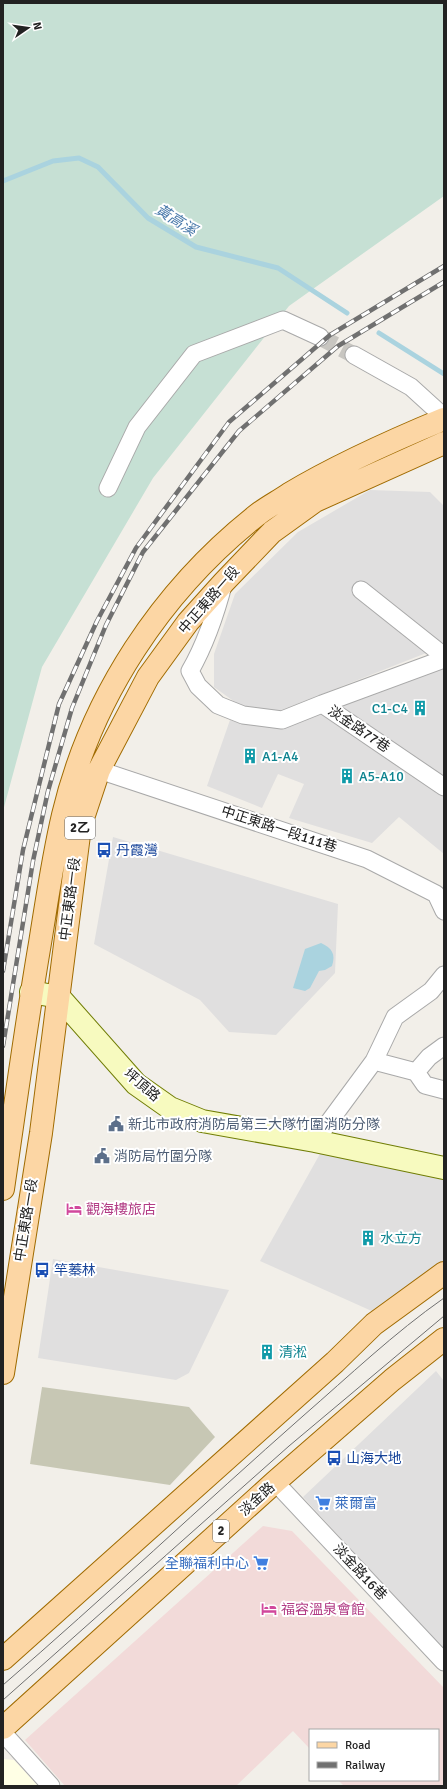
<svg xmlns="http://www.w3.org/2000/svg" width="447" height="1789" viewBox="0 0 447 1789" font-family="Signika,'Noto Sans TC',sans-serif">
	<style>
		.residential { fill: #e0dfdf }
		.commercial { fill: #f2dad9 }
		.education { fill: #ffffe5 }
		.construction { fill: #c7c7b4 }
		.wetland { fill: #c6e0d4 }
		.water { fill: #aad3df }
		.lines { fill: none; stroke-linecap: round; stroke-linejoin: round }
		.stream { stroke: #aad3df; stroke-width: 5 }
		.street-tunnel { stroke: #c8c6c1; stroke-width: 17; stroke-dasharray: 17 8; stroke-linecap: butt }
		.street-casing { stroke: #a9a9a9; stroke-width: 19 }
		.secondary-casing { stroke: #707d05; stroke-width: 24 }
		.primary-casing { stroke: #a06b00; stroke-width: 24 }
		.street { stroke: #fff; stroke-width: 17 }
		.secondary { stroke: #f7fabf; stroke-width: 22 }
		.primary { stroke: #fcd6a4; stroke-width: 22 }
		.tram { stroke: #707070; stroke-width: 1 }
		.rail-casing { stroke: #707070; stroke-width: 4.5 }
		.rail { stroke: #fff; stroke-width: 3; stroke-dasharray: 9; stroke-linecap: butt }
		.labels { text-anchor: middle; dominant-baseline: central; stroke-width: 4; stroke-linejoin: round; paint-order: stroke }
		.shield { fill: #fff; stroke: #646464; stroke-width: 1 }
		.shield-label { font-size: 13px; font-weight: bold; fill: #222 }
		.street-label { font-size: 14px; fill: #222; stroke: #fff }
		.culture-label { font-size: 14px; fill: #0d838f; stroke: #fff; text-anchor: start }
		.transit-label { font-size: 14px; fill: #164399; stroke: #fff; text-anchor: start }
		.service-label { font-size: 14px; fill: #4e5e75; stroke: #fff; text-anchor: start }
		.hotel-label { font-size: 14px; fill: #b23c85; stroke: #fff; text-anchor: start }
		.shop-label { font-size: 14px; fill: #366cbe; stroke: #fff; text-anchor: start }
		.water-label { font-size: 15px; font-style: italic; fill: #4a7aab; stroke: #fff }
	</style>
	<rect width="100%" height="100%" fill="#f2efe9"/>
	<path class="residential" d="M370 490 430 492 444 506V646L279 711 239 705 214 687V654L235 594 298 532Z
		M444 661V854L399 817 372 843 289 818 304 784 278 774 262 808 207 786 230 720 241 724 280 723Z
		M113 837 338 904 335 973 276 1035 229 1032 200 1000 94 944Z
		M321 1152 444 1176V1260L374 1312 260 1261Z
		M53 1259 229 1290 189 1373 176 1380 38 1358Z
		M436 1371 444 1381V1651L303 1497Z"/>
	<path class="commercial" d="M263 1526 292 1531 444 1688V1786H344L338 1780H438V1730H310V1749L293 1731 236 1786H65L25 1740Z"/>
	<path class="education" d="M3 1759 14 1760 38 1786H3Z"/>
	<path class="construction" d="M42 1387 189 1407 215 1437 170 1485 30 1464Z"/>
	<path class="wetland" d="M3 3H444V196L289 306 153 478 42 667 3 811Z"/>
	<path class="water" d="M321 943C332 948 336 954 332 966L325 970 319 971 310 988 305 991 293 988 305 949Z"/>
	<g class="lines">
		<path class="stream" d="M3 181 53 161 79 158 98 167 148 218 196 247 278 268 347 313
			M379 333 444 374"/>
		<path class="street-tunnel" d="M320 337 354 355"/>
		<defs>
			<path id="street" d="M354 355 411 387 444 417
				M108 488 137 427 194 354 283 320 320 337
				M224 582C216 613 206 643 190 671L198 686 218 705 243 715 282 720 322 704 444 787
				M361 590 444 656
				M322 704 444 659
				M99 770 367 859 436 894 444 911
				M374 1061 416 1072 425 1085 444 1090
				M416 1072 429 1057 444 1046
				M315 1141 374 1061 395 1017 431 991 444 975
				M275 1482 444 1662
				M3 1733 51 1786"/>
			<path id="secondary" d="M31 992 59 997 136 1084 170 1108 202 1121 315 1141 444 1168"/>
			<path id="primary" d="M3 1189C15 1107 26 1025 40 943 47 900 53 857 63 815 91 697 162 590 257 515 267 507 279 501 289 494 339 464 391 441 444 419
				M3 1373 41 1133 80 827 99 770 148 677 188 622 224 582 272 532 315 501 444 443
				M3 1659 335 1362 374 1324 444 1273
				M3 1728 275 1482 392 1380 444 1339"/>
		</defs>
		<use href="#street" class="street-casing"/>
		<use href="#secondary" class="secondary-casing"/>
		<use href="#primary" class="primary-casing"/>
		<use href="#street" class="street"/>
		<use href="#secondary" class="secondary"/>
		<use href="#primary" class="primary"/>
		<path class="tram" d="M3 1685C105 1597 202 1505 303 1416 349 1376 394 1333 444 1298
			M3 1700 289 1446 444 1316"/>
		<defs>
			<path id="rail" d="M3 971 23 850 59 704 97 621 136 548 229 422 330 335 444 266
				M3 1046 33 861 48 791 72 708 106 625 143 552 239 431 338 346 444 282"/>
		</defs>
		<use href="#rail" class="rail-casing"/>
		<use href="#rail" class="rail"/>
	</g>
	<defs>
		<symbol id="building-bare" viewBox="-9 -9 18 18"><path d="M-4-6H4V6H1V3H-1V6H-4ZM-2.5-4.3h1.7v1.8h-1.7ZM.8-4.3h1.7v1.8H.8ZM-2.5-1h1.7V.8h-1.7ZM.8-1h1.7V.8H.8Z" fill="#0f9aa8" stroke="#fff" stroke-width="2.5" paint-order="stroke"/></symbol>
		<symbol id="bus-bare" viewBox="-9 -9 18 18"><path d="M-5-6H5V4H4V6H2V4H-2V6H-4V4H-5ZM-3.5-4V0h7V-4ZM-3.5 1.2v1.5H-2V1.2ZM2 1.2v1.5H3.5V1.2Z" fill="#1a4fb4" stroke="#fff" stroke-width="2.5" paint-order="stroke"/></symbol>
		<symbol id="civic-bare" viewBox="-9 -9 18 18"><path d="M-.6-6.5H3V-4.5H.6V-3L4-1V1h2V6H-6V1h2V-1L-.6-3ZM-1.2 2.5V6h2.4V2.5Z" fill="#5c6f8a" stroke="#fff" stroke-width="2.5" paint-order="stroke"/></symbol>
		<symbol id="hotel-bare" viewBox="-9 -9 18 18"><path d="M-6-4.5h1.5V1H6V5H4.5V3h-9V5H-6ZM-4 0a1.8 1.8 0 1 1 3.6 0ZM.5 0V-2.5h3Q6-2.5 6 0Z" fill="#d1479c" stroke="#fff" stroke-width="2.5" paint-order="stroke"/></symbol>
		<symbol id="supermarket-bare" viewBox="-9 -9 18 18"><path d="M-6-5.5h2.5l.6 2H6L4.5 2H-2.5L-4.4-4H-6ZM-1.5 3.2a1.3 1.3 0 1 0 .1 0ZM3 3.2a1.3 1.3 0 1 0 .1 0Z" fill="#3f7fe0" stroke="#fff" stroke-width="2.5" paint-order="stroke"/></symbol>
	</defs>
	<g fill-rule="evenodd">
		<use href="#building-bare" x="409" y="697" width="22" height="22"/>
		<use href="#building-bare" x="239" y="745" width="22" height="22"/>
		<use href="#building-bare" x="336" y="765" width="22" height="22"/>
		<use href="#bus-bare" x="93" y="839" width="22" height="22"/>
		<use href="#civic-bare" x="105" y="1113" width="22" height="22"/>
		<use href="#civic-bare" x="91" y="1145" width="22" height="22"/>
		<use href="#hotel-bare" x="63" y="1198" width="22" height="22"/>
		<use href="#building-bare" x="357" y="1227" width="22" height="22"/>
		<use href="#bus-bare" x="31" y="1259" width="22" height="22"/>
		<use href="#building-bare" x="256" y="1341" width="22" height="22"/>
		<use href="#bus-bare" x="323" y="1447" width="22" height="22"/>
		<use href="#supermarket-bare" x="312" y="1492" width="22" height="22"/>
		<use href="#supermarket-bare" x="250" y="1552" width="22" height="22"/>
		<use href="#hotel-bare" x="258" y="1598" width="22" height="22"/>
	</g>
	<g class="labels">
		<g class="shield">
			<rect x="65" y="817" width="30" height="22" rx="3"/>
			<rect x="213" y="1520" width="16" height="22" rx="3"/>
		</g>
		<g class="shield-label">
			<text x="80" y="828">2乙</text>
			<text x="221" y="1531">2</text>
		</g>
		<g class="street-label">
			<text transform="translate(209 600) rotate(-49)">中正東路一段</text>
			<text transform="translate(359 729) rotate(34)">淡金路77巷</text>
			<text transform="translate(279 829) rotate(18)">中正東路一段111巷</text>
			<text transform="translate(70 899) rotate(-83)">中正東路一段</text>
			<text transform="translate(142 1085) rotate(40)">坪頂路</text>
			<text transform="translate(26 1220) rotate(-81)">中正東路一段</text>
			<text transform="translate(257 1499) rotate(-42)">淡金路</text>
			<text transform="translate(360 1572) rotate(47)">淡金路16巷</text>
		</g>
		<g class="culture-label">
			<text x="408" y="708" text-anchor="end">C1-C4</text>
			<text x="262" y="756">A1-A4</text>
			<text x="359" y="776">A5-A10</text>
			<text x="380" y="1238">水立方</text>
			<text x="279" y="1352">清淞</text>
		</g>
		<g class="transit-label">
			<text x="116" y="850">丹霞灣</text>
			<text x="54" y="1270">竿蓁林</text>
			<text x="346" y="1458">山海大地</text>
		</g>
		<g class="service-label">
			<text x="128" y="1124">新北市政府消防局第三大隊竹圍消防分隊</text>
			<text x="114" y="1156">消防局竹圍分隊</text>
		</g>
		<g class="hotel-label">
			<text x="86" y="1209">觀海樓旅店</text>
			<text x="281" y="1609">福容溫泉會館</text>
		</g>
		<g class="shop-label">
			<text x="335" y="1503">萊爾富</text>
			<text x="249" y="1563" text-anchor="end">全聯福利中心</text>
		</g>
		<g class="water-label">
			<text transform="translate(176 220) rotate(32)">黃高溪</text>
		</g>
	</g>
	<rect width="447" height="1789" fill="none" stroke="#222222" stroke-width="8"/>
	<rect x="309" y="1729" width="130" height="52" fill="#ffffff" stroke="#a7a7a7"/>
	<rect x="317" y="1742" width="20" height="6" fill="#fcd6a4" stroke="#a7a7a7"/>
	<text x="345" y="1749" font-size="12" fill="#222222">Road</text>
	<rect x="317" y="1762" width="20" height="6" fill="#707070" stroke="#a7a7a7"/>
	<text x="345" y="1769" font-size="12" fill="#222222">Railway</text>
	<g transform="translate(28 28) rotate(77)" stroke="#ffffff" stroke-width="3" paint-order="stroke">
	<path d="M0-3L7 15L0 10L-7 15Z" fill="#222222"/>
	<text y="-6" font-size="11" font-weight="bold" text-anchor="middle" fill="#222222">N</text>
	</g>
</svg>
